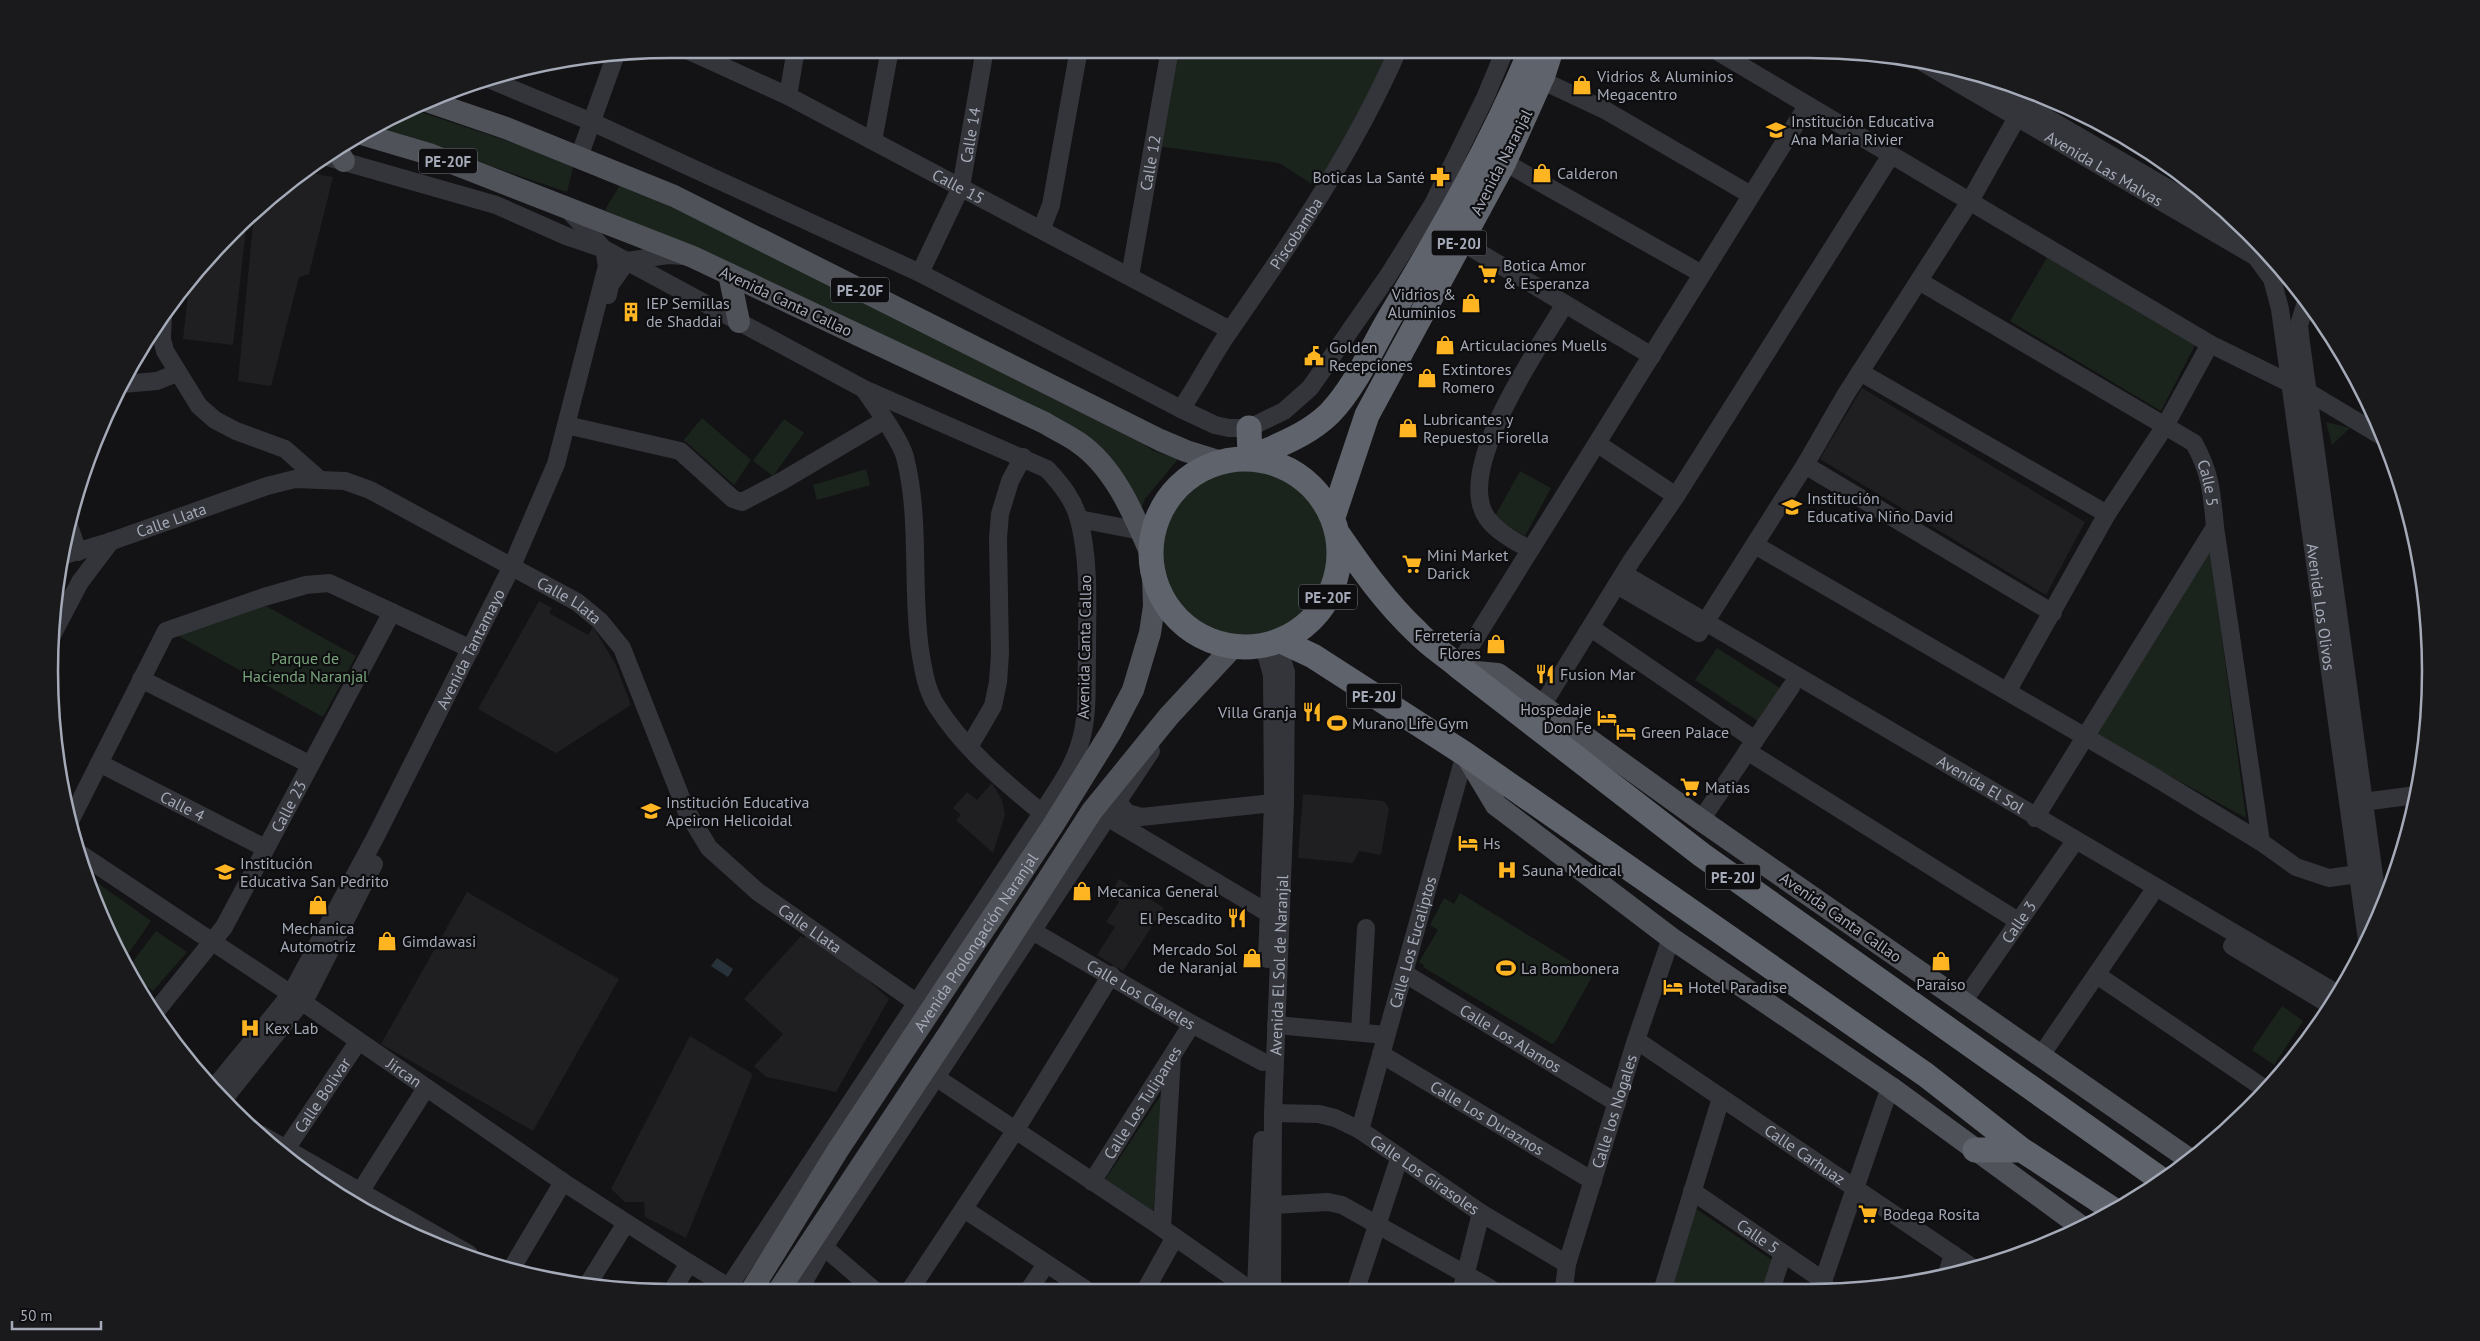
<svg xmlns="http://www.w3.org/2000/svg" width="2480" height="1341" viewBox="0 0 2480 1341" font-family="'PT Sans',sans-serif">
	<style>
		.built { fill: #1f1f22 }
		.green { fill: #1b241c }
		.water { fill: #28323a }
		.lines { fill: none; stroke-linecap: round; stroke-linejoin: round }
		.minor { stroke: #34353b; stroke-width: 18 }
		.major { stroke: #50525a; stroke-width: 22 }
		.highway { stroke: #5f636c; stroke-width: 25 }
		.labels { text-anchor: middle; dominant-baseline: central; stroke-width: 4.5; stroke-linejoin: round; paint-order: stroke }
		.shield { fill: #0e0e10; stroke: #777b85; stroke-width: 1 }
		.shield-label { font-size: 15px; font-weight: bold; fill: #a4aab7 }
		.poi-label { font-size: 16px; fill: #a4aab7; stroke: #0e0e10; text-anchor: start }
		.street-label { font-size: 16px; fill: #a4aab7; stroke: #0e0e10 }
		.park-label { font-size: 16px; fill: #78a47b; stroke: #0e0e10 }
		.rim { fill: none; stroke: #a4aab7; stroke-width: 2.5 }
	</style>
	<rect width="100%" height="100%" fill="#131315"/>
	<path class="built" d="M301 171 333 177 309 274 299 277 271 386 238 381 254 213Z
		M247 220 233 345 183 339 190 277 203 260Z
		M1862 388 2085 522 2046 595 1820 459Z
		M539 601 552 608 549 613 588 635 593 627 615 663 631 705 556 753 478 709Z
		M992 783 1002 800 1005 815 993 853 956 820 961 815 953 808 967 792 977 800Z
		M1303 794 1384 801 1389 808 1381 855 1359 851 1353 863 1298 858Z
		M1119 879 1164 908 1123 971 1097 955 1115 927 1106 922 1119 902 1111 892Z
		M467 892 619 979 533 1131 381 1044Z
		M811 929 889 999 836 1092 766 1077 754 1066 783 1034 744 999 801 936 804 938Z
		M690 1036 753 1074 686 1238 645 1217 644 1202H625L611 1189Z"/>
	<path class="green" d="M1176 49 1390 50 1358 118 1318 188 1279 163 1157 146Z
		M411 109 574 163 567 192 373 126Z
		M621 183 852 294 1139 441 1154 451 1178 459 1145 499 1140 511 1037 408 605 210Z
		M2048 256 2195 345 2161 411 2010 321Z
		M702 418 751 460 734 485 684 440Z
		M784 419 804 433 773 476 753 461Z
		M2326 422 2350 428 2332 445Z
		M866 469 870 485 817 500 813 485Z
		M1160 553a84 84 0 1 1 168 0a84 84 0 1 1-168 0Z
		M1520 471 1551 488 1525 536 1494 518Z
		M2210 549 2246 818 2096 735Z
		M266 606 356 656 323 717 175 634Z
		M1717 648 1780 688 1758 721 1695 680Z
		M85 874 151 921 124 960 96 909Z
		M1460 893 1593 975 1556 1041 1552 1044 1423 967 1424 965 1419 962 1438 930 1430 925 1444 898 1454 904Z
		M156 931 187 952 153 991 132 975 128 968Z
		M2282 1006 2303 1021 2274 1065 2252 1050Z
		M1163 1092 1153 1216 1103 1183Z
		M1692 1206 1772 1260 1763 1287 1670 1288Z"/>
	<path class="water" d="M717 958 733 969 728 977 711 966Z"/>
	<g class="lines">
		<g class="minor">
			<path id="s1" d="M685 49 788 96 1230 330"/>
			<path d="M1715 50 2210 344 2308 392 2383 437"/>
			<path id="s2" d="M1922 62 2287 275"/>
			<path d="M1961 68 2250 236"/>
			<path d="M486 78 592 122 920 273 1181 409 1215 425 1229 428H1249L1284 411 1310 388 1388 276 1433 204 1485 98 1505 50"/>
			<path d="M1541 80 1605 110 1751 195"/>
			<path d="M788 96 796 49"/>
			<path d="M873 141 890 49"/>
			<path d="M324 156 496 205 566 236 604 249 864 389 1047 469C1061 484 1074 500 1079 520 1090 562 1087 609 1087 653 1086 682 1089 715 1080 743 1073 768 1056 791 1042 813L726 1291"/>
			<path d="M579 157 616 54"/>
			<path d="M1504 162 1702 274"/>
			<path d="M1042 228 1051 205 1079 49"/>
			<path d="M1460 241 1652 356"/>
			<path id="s3" d="M2256 257 2272 279 2280 309 2367 940"/>
			<path id="s4" d="M920 273 961 187 985 49"/>
			<path id="s5" d="M1130 276 1170 49"/>
			<path id="s6" d="M1919 281 2194 443C2211 474 2212 494 2215 527L2261 842"/>
			<path d="M608 295 610 285 627 261 668 255 683 256"/>
			<path d="M2307 299 2299 325 2301 343 2379 912"/>
			<path d="M163 313 162 339 165 351 199 406 215 420 236 431 285 449 319 479"/>
			<path d="M1860 372 2107 514"/>
			<path d="M122 384 157 381 177 373"/>
			<path d="M864 389C875 406 900 438 905 457 921 520 911 586 920 650 923 668 926 689 936 705 963 748 1003 781 1042 813"/>
			<path id="s7" d="M1181 409C1199 383 1213 354 1231 329 1293 240 1355 149 1398 50"/>
			<path d="M575 427 680 451 733 499 742 502 782 481 885 420"/>
			<path d="M1598 444 1676 496"/>
			<path d="M1805 465 2053 613"/>
			<path d="M1079 519 1141 531"/>
			<path d="M68 523 78 552"/>
			<path d="M1755 545 2151 775 2261 842 2296 867 2329 878 2358 874"/>
			<path d="M1530 550C1515 541 1497 532 1487 518 1453 470 1539 347 1565 304"/>
			<path id="s8" d="M62 556 112 541 267 486 295 479 345 481 370 490 577 602 600 621 622 648 686 810 709 848 758 892 917 1003"/>
			<path id="s9" d="M1624 574 2338 994"/>
			<path d="M1617 585 1699 633"/>
			<path d="M1591 628 1755 740"/>
			<path d="M1699 632 1805 465 1846 394 1970 201 2024 105"/>
			<path d="M50 639 80 582 111 541"/>
			<path d="M1264 646 1272 675 1273 803 1267 959"/>
			<path d="M1458 666 1807 106"/>
			<path d="M141 679 309 764"/>
			<path d="M2008 690 2107 514 2165 426 2210 344"/>
			<path d="M1543 704 1632 560 1676 496 1891 155"/>
			<path d="M969 747 993 706 998 682 1000 654 998 538 1000 514 1010 481 1023 457"/>
			<path d="M1747 751 2018 921"/>
			<path id="s10" d="M99 763 265 848"/>
			<path d="M2363 802 2416 795"/>
			<path d="M1119 803 1127 813 1141 817 1273 803"/>
			<path d="M1107 817 1268 913"/>
			<path d="M2035 818 2215 527"/>
			<path d="M1701 820 1791 687"/>
			<path d="M69 823 166 631 264 597 306 585 329 583 471 649"/>
			<path id="s11" d="M76 851 291 994 563 1182 689 1263 735 1291"/>
			<path id="s12" d="M1022 925 1192 1024 1263 1062"/>
			<path d="M2232 946 2330 1005"/>
			<path id="s13" d="M1404 973 1617 1103"/>
			<path d="M2097 975 2265 1089"/>
			<path id="s14" d="M1962 1003 2075 841"/>
			<path id="s15" d="M153 1015 224 927 392 612"/>
			<path d="M1276 1025 1386 1035"/>
			<path d="M1360 1032 1366 928"/>
			<path id="s16" d="M1636 1040 1973 1268"/>
			<path id="s17" d="M1381 1054 1593 1181"/>
			<path d="M2040 1057 2150 896"/>
			<path d="M937 1078 1152 1221 1249 1289"/>
			<path id="s18" d="M213 1089 291 994 376 836 512 566 556 464 607 266 604 249 570 212"/>
			<path d="M223 1100 308 994 374 864"/>
			<path id="s19" d="M1273 1113 1319 1114 1335 1118 1360 1130 1481 1213 1567 1264"/>
			<path id="s20" d="M1360 1130 1465 754"/>
			<path d="M260 1134 469 1254"/>
			<path id="s21" d="M286 1149 358 1042"/>
			<path id="s22" d="M1092 1182 1192 1024"/>
			<path id="s23" d="M1692 1191 1824 1281"/>
			<path d="M360 1192 426 1088"/>
			<path d="M1273 1205 1328 1202 1342 1205 1490 1288"/>
			<path d="M964 1209 1085 1289"/>
			<path d="M1162 1228 1172 1056"/>
			<path d="M824 1247 874 1290"/>
			<path d="M510 1271 563 1182"/>
			<path d="M1947 1274 1953 1254"/>
			<path d="M588 1284 626 1223"/>
			<path d="M1772 1287 1783 1253"/>
			<path d="M1821 1287 1890 1087"/>
			<path d="M1462 1288 1481 1213"/>
			<path id="s24" d="M1564 1288 1567 1264 1636 1040 1671 938"/>
			<path d="M1663 1288 1721 1098"/>
			<path d="M1146 1289 1175 1237"/>
			<path d="M1256 1289 1262 1140"/>
			<path id="s25" d="M1272 1289 1273 1113 1285 803 1286 672 1277 643"/>
			<path d="M1356 1289 1399 1159"/>
			<path d="M799 1290 824 1247 1151 751"/>
			<path d="M910 1290 1015 1131 1111 975"/>
			<path d="M1029 1290 1046 1264"/>
			<path d="M672 1291 689 1263"/>
		</g>
		<g class="major">
			<path d="M427 101 506 128 674 196 1160 440 1186 451 1218 461"/>
			<path d="M358 133 429 154 693 257 1045 423C1056 430 1068 435 1079 443 1115 468 1134 515 1151 554"/>
			<path d="M336 148 344 161"/>
			<path d="M729 274 739 322"/>
			<path d="M1465 671 1498 674 1701 820 2189 1159"/>
			<path d="M1466 755 1496 805 1671 938 1890 1087 2079 1225"/>
			<path d="M779 1290 951 1030 1092 811 1169 716 1233 647"/>
			<path id="s26" d="M751 1291 838 1150 1052 827 1111 732 1133 690 1150 633 1154 606 1153 575"/>
		</g>
		<path class="highway" d="M1249 428 1250 456
			M1255 456C1281 444 1309 434 1330 413 1355 387 1372 348 1390 317 1443 229 1491 145 1531 50
			M1151 553a94 94 0 1 1 188 0a94 94 0 1 1-188 0Z
			M1333 517 1367 415 1504 162 1543 75 1551 50
			M1338 534C1362 569 1386 603 1417 632 1429 645 1445 655 1458 666L1702 855 2163 1181
			M1281 641 1313 656 1465 754 1926 1075 2022 1150 2112 1209
			M1975 1150H2022"/>
	</g>
	<defs>
		<symbol id="shop-bare" viewBox="-9 -9 18 18"><path d="M-5-2.5h2.3a2.7 3.5 0 0 1 5.4 0H5L5.5 6h-11ZM-1.5-2.5h3a1.5 2.3 0 0 0-3 0Z" fill="#ffb422" stroke="#0e0e10" stroke-width="2.5" paint-order="stroke"/></symbol>
		<symbol id="school-bare" viewBox="-9 -9 18 18"><path d="M0-5L7-2L0 1L-7-2ZM-4 1L0 2.5L4 1V4Q0 6-4 4Z" fill="#ffb422" stroke="#0e0e10" stroke-width="2.5" paint-order="stroke"/></symbol>
		<symbol id="pharmacy-bare" viewBox="-9 -9 18 18"><path d="M-2-6h4v4h4v4h-4v4h-4v-4h-4v-4h4Z" fill="#ffb422" stroke="#0e0e10" stroke-width="2.5" paint-order="stroke"/></symbol>
		<symbol id="supermarket-bare" viewBox="-9 -9 18 18"><path d="M-6-5.5h2.5l.6 2H6L4.5 2H-2.5L-4.4-4H-6ZM-1.5 3.2a1.3 1.3 0 1 0 .1 0ZM3 3.2a1.3 1.3 0 1 0 .1 0Z" fill="#ffb422" stroke="#0e0e10" stroke-width="2.5" paint-order="stroke"/></symbol>
		<symbol id="building-bare" viewBox="-9 -9 18 18"><path d="M-4-6H4V6H1V3H-1V6H-4ZM-2.5-4.3h1.7v1.8h-1.7ZM.8-4.3h1.7v1.8H.8ZM-2.5-1h1.7V.8h-1.7ZM.8-1h1.7V.8H.8Z" fill="#ffb422" stroke="#0e0e10" stroke-width="2.5" paint-order="stroke"/></symbol>
		<symbol id="civic-bare" viewBox="-9 -9 18 18"><path d="M-.6-6.5H3V-4.5H.6V-3L4-1V1h2V6H-6V1h2V-1L-.6-3ZM-1.2 2.5V6h2.4V2.5Z" fill="#ffb422" stroke="#0e0e10" stroke-width="2.5" paint-order="stroke"/></symbol>
		<symbol id="restaurant-bare" viewBox="-9 -9 18 18"><path d="M-5-6h1v4h1v-4h1v4h1v-4h1v5L-1.5 .5V6h-2V.5L-5-1ZM5-6V6H3V1.5H1.5Q1.5-4 5-6Z" fill="#ffb422" stroke="#0e0e10" stroke-width="2.5" paint-order="stroke"/></symbol>
		<symbol id="hotel-bare" viewBox="-9 -9 18 18"><path d="M-6-4.5h1.5V1H6V5H4.5V3h-9V5H-6ZM-4 0a1.8 1.8 0 1 1 3.6 0ZM.5 0V-2.5h3Q6-2.5 6 0Z" fill="#ffb422" stroke="#0e0e10" stroke-width="2.5" paint-order="stroke"/></symbol>
		<symbol id="stadium-bare" viewBox="-9 -9 18 18"><path d="M0-5a6.5 5 0 1 0 0 10a6.5 5 0 1 0 0-10ZM-3.5-1.8h7v3.6h-7Z" fill="#ffb422" stroke="#0e0e10" stroke-width="2.5" paint-order="stroke"/></symbol>
		<symbol id="hospital-bare" viewBox="-9 -9 18 18"><path d="M-5-5h3v3.5h4V-5h3V5h-3V1.5h-4V5h-3Z" fill="#ffb422" stroke="#0e0e10" stroke-width="2.5" paint-order="stroke"/></symbol>
	</defs>
	<g fill-rule="evenodd">
		<use href="#shop-bare" x="1568" y="71" width="28" height="28"/>
		<use href="#school-bare" x="1762" y="116" width="28" height="28"/>
		<use href="#shop-bare" x="1528" y="159" width="28" height="28"/>
		<use href="#pharmacy-bare" x="1426" y="163" width="28" height="28"/>
		<use href="#supermarket-bare" x="1474" y="260" width="28" height="28"/>
		<use href="#shop-bare" x="1457" y="289" width="28" height="28"/>
		<use href="#building-bare" x="617" y="298" width="28" height="28"/>
		<use href="#shop-bare" x="1431" y="331" width="28" height="28"/>
		<use href="#civic-bare" x="1300" y="342" width="28" height="28"/>
		<use href="#shop-bare" x="1413" y="364" width="28" height="28"/>
		<use href="#shop-bare" x="1394" y="414" width="28" height="28"/>
		<use href="#school-bare" x="1778" y="493" width="28" height="28"/>
		<use href="#supermarket-bare" x="1398" y="550" width="28" height="28"/>
		<use href="#shop-bare" x="1482" y="630" width="28" height="28"/>
		<use href="#restaurant-bare" x="1531" y="660" width="28" height="28"/>
		<use href="#restaurant-bare" x="1298" y="698" width="28" height="28"/>
		<use href="#hotel-bare" x="1593" y="704" width="28" height="28"/>
		<use href="#stadium-bare" x="1323" y="709" width="28" height="28"/>
		<use href="#hotel-bare" x="1612" y="718" width="28" height="28"/>
		<use href="#supermarket-bare" x="1676" y="773" width="28" height="28"/>
		<use href="#school-bare" x="637" y="797" width="28" height="28"/>
		<use href="#hotel-bare" x="1454" y="829" width="28" height="28"/>
		<use href="#hospital-bare" x="1493" y="856" width="28" height="28"/>
		<use href="#school-bare" x="211" y="858" width="28" height="28"/>
		<use href="#shop-bare" x="1068" y="877" width="28" height="28"/>
		<use href="#shop-bare" x="304" y="891" width="28" height="28"/>
		<use href="#restaurant-bare" x="1223" y="904" width="28" height="28"/>
		<use href="#shop-bare" x="373" y="927" width="28" height="28"/>
		<use href="#shop-bare" x="1238" y="944" width="28" height="28"/>
		<use href="#shop-bare" x="1927" y="947" width="28" height="28"/>
		<use href="#stadium-bare" x="1492" y="954" width="28" height="28"/>
		<use href="#hotel-bare" x="1659" y="973" width="28" height="28"/>
		<use href="#hospital-bare" x="236" y="1014" width="28" height="28"/>
		<use href="#supermarket-bare" x="1854" y="1200" width="28" height="28"/>
	</g>
	<g class="labels">
		<g class="shield">
			<rect x="419" y="148.5" width="58" height="25" rx="4"/>
			<rect x="1431.5" y="230.5" width="55" height="25" rx="4"/>
			<rect x="831" y="277.5" width="58" height="25" rx="4"/>
			<rect x="1299" y="584.5" width="58" height="25" rx="4"/>
			<rect x="1346.5" y="683.5" width="55" height="25" rx="4"/>
			<rect x="1705.5" y="864.5" width="55" height="25" rx="4"/>
		</g>
		<g class="shield-label">
			<text x="448" y="161">PE-20F</text>
			<text x="1459" y="243">PE-20J</text>
			<text x="860" y="290">PE-20F</text>
			<text x="1328" y="597">PE-20F</text>
			<text x="1374" y="696">PE-20J</text>
			<text x="1733" y="877">PE-20J</text>
		</g>
		<g class="poi-label">
			<text x="1597" y="76">Vidrios &amp; Aluminios<tspan x="1597" dy="18">Megacentro</tspan></text>
			<text x="1791" y="121">Institución Educativa<tspan x="1791" dy="18">Ana Maria Rivier</tspan></text>
			<text x="1557" y="173">Calderon</text>
			<text x="1425" y="177" text-anchor="end">Boticas La Santé</text>
			<text x="1503" y="265">Botica Amor<tspan x="1503" dy="18">&amp; Esperanza</tspan></text>
			<text x="1456" y="294" text-anchor="end">Vidrios &amp;<tspan x="1456" dy="18">Aluminios</tspan></text>
			<text x="646" y="303">IEP Semillas<tspan x="646" dy="18">de Shaddai</tspan></text>
			<text x="1460" y="345">Articulaciones Muells</text>
			<text x="1329" y="347">Golden<tspan x="1329" dy="18">Recepciones</tspan></text>
			<text x="1442" y="369">Extintores<tspan x="1442" dy="18">Romero</tspan></text>
			<text x="1423" y="419">Lubricantes y<tspan x="1423" dy="18">Repuestos Fiorella</tspan></text>
			<text x="1807" y="498">Institución<tspan x="1807" dy="18">Educativa Niño David</tspan></text>
			<text x="1427" y="555">Mini Market<tspan x="1427" dy="18">Darick</tspan></text>
			<text x="1481" y="635" text-anchor="end">Ferretería<tspan x="1481" dy="18">Flores</tspan></text>
			<text x="1560" y="674">Fusion Mar</text>
			<text x="1592" y="709" text-anchor="end">Hospedaje<tspan x="1592" dy="18">Don Fe</tspan></text>
			<text x="1297" y="712" text-anchor="end">Villa Granja</text>
			<text x="1352" y="723">Murano Life Gym</text>
			<text x="1641" y="732">Green Palace</text>
			<text x="1705" y="787">Matias</text>
			<text x="666" y="802">Institución Educativa<tspan x="666" dy="18">Apeiron Helicoidal</tspan></text>
			<text x="1483" y="843">Hs</text>
			<text x="240" y="863">Institución<tspan x="240" dy="18">Educativa San Pedrito</tspan></text>
			<text x="1522" y="870">Sauna Medical</text>
			<text x="1097" y="891">Mecanica General</text>
			<text x="1222" y="918" text-anchor="end">El Pescadito</text>
			<text x="318" y="928" text-anchor="middle">Mechanica<tspan x="318" dy="18">Automotriz</tspan></text>
			<text x="402" y="941">Gimdawasi</text>
			<text x="1237" y="949" text-anchor="end">Mercado Sol<tspan x="1237" dy="18">de Naranjal</tspan></text>
			<text x="1521" y="968">La Bombonera</text>
			<text x="1941" y="984" text-anchor="middle">Paraíso</text>
			<text x="1688" y="987">Hotel Paradise</text>
			<text x="265" y="1028">Kex Lab</text>
			<text x="1883" y="1214">Bodega Rosita</text>
		</g>
		<g class="street-label">
			<text stroke="none"><textPath href="#s4" startOffset="148">Calle 14</textPath></text>
			<text transform="translate(1501 162) rotate(-63)">Avenida Naranjal</text>
			<text stroke="none"><textPath href="#s5" startOffset="115">Calle 12</textPath></text>
			<text stroke="none"><textPath href="#s2" startOffset="211">Avenida Las Malvas</textPath></text>
			<text stroke="none"><textPath href="#s1" startOffset="306">Calle 15</textPath></text>
			<text stroke="none"><textPath href="#s7" startOffset="210">Piscobamba</textPath></text>
			<text transform="translate(786 301) rotate(25)">Avenida Canta Callao</text>
			<text stroke="none"><textPath href="#s6" startOffset="362">Calle 5</textPath></text>
			<text stroke="none"><textPath href="#s8" startOffset="115">Calle Llata</textPath></text>
			<text stroke="none"><textPath href="#s8" startOffset="550">Calle Llata</textPath></text>
			<text stroke="none"><textPath href="#s3" startOffset="359">Avenida Los Olivos</textPath></text>
			<text transform="translate(1084 647) rotate(-89)">Avenida Canta Callao</text>
			<text stroke="none"><textPath href="#s18" startOffset="512">Avenida Tantamayo</textPath></text>
			<text stroke="none"><textPath href="#s9" startOffset="414">Avenida El Sol</textPath></text>
			<text stroke="none"><textPath href="#s15" startOffset="250">Calle 23</textPath></text>
			<text stroke="none"><textPath href="#s10" startOffset="94">Calle 4</textPath></text>
			<text transform="translate(1841 917) rotate(35)">Avenida Canta Callao</text>
			<text stroke="none"><textPath href="#s14" startOffset="99">Calle 3</textPath></text>
			<text stroke="none"><textPath href="#s8" startOffset="970">Calle Llata</textPath></text>
			<text stroke="none"><textPath href="#s26" startOffset="415">Avenida Prolongación Naranjal</textPath></text>
			<text stroke="none"><textPath href="#s20" startOffset="195">Calle Los Eucaliptos</textPath></text>
			<text stroke="none"><textPath href="#s25" startOffset="324">Avenida El Sol de Naranjal</textPath></text>
			<text stroke="none"><textPath href="#s12" startOffset="138">Calle Los Claveles</textPath></text>
			<text stroke="none"><textPath href="#s13" startOffset="125">Calle Los Alamos</textPath></text>
			<text stroke="none"><textPath href="#s11" startOffset="396">Jircan</textPath></text>
			<text stroke="none"><textPath href="#s21" startOffset="65">Calle Bolivar</textPath></text>
			<text stroke="none"><textPath href="#s22" startOffset="94">Calle Los Tulipanes</textPath></text>
			<text stroke="none"><textPath href="#s24" startOffset="184">Calle los Nogales</textPath></text>
			<text stroke="none"><textPath href="#s17" startOffset="124">Calle Los Duraznos</textPath></text>
			<text stroke="none"><textPath href="#s16" startOffset="204">Calle Carhuaz</textPath></text>
			<text stroke="none"><textPath href="#s19" startOffset="169">Calle Los Girasoles</textPath></text>
			<text stroke="none"><textPath href="#s23" startOffset="80">Calle 5</textPath></text>
		</g>
		<g class="park-label">
			<text x="305" y="658">Parque de<tspan x="305" dy="18">Hacienda Naranjal</tspan></text>
		</g>
	</g>
	<path d="M0 0H2480V1341H0ZM671 58H1809A613 613 0 0 1 2422 671V671A613 613 0 0 1 1809 1284H671A613 613 0 0 1 58 671V671A613 613 0 0 1 671 58Z" fill="#1a1a1d" fill-rule="evenodd"/>
	<path class="rim" d="M671 58H1809A613 613 0 0 1 2422 671V671A613 613 0 0 1 1809 1284H671A613 613 0 0 1 58 671V671A613 613 0 0 1 671 58Z"/>
	<path d="M12 1321v8h89v-8" fill="none" stroke="#a4aab7" stroke-width="2.5"/>
	<text x="20" y="1321" font-size="15" fill="#a4aab7" stroke="#0e0e10" stroke-width="4" paint-order="stroke">50 m</text>
</svg>
